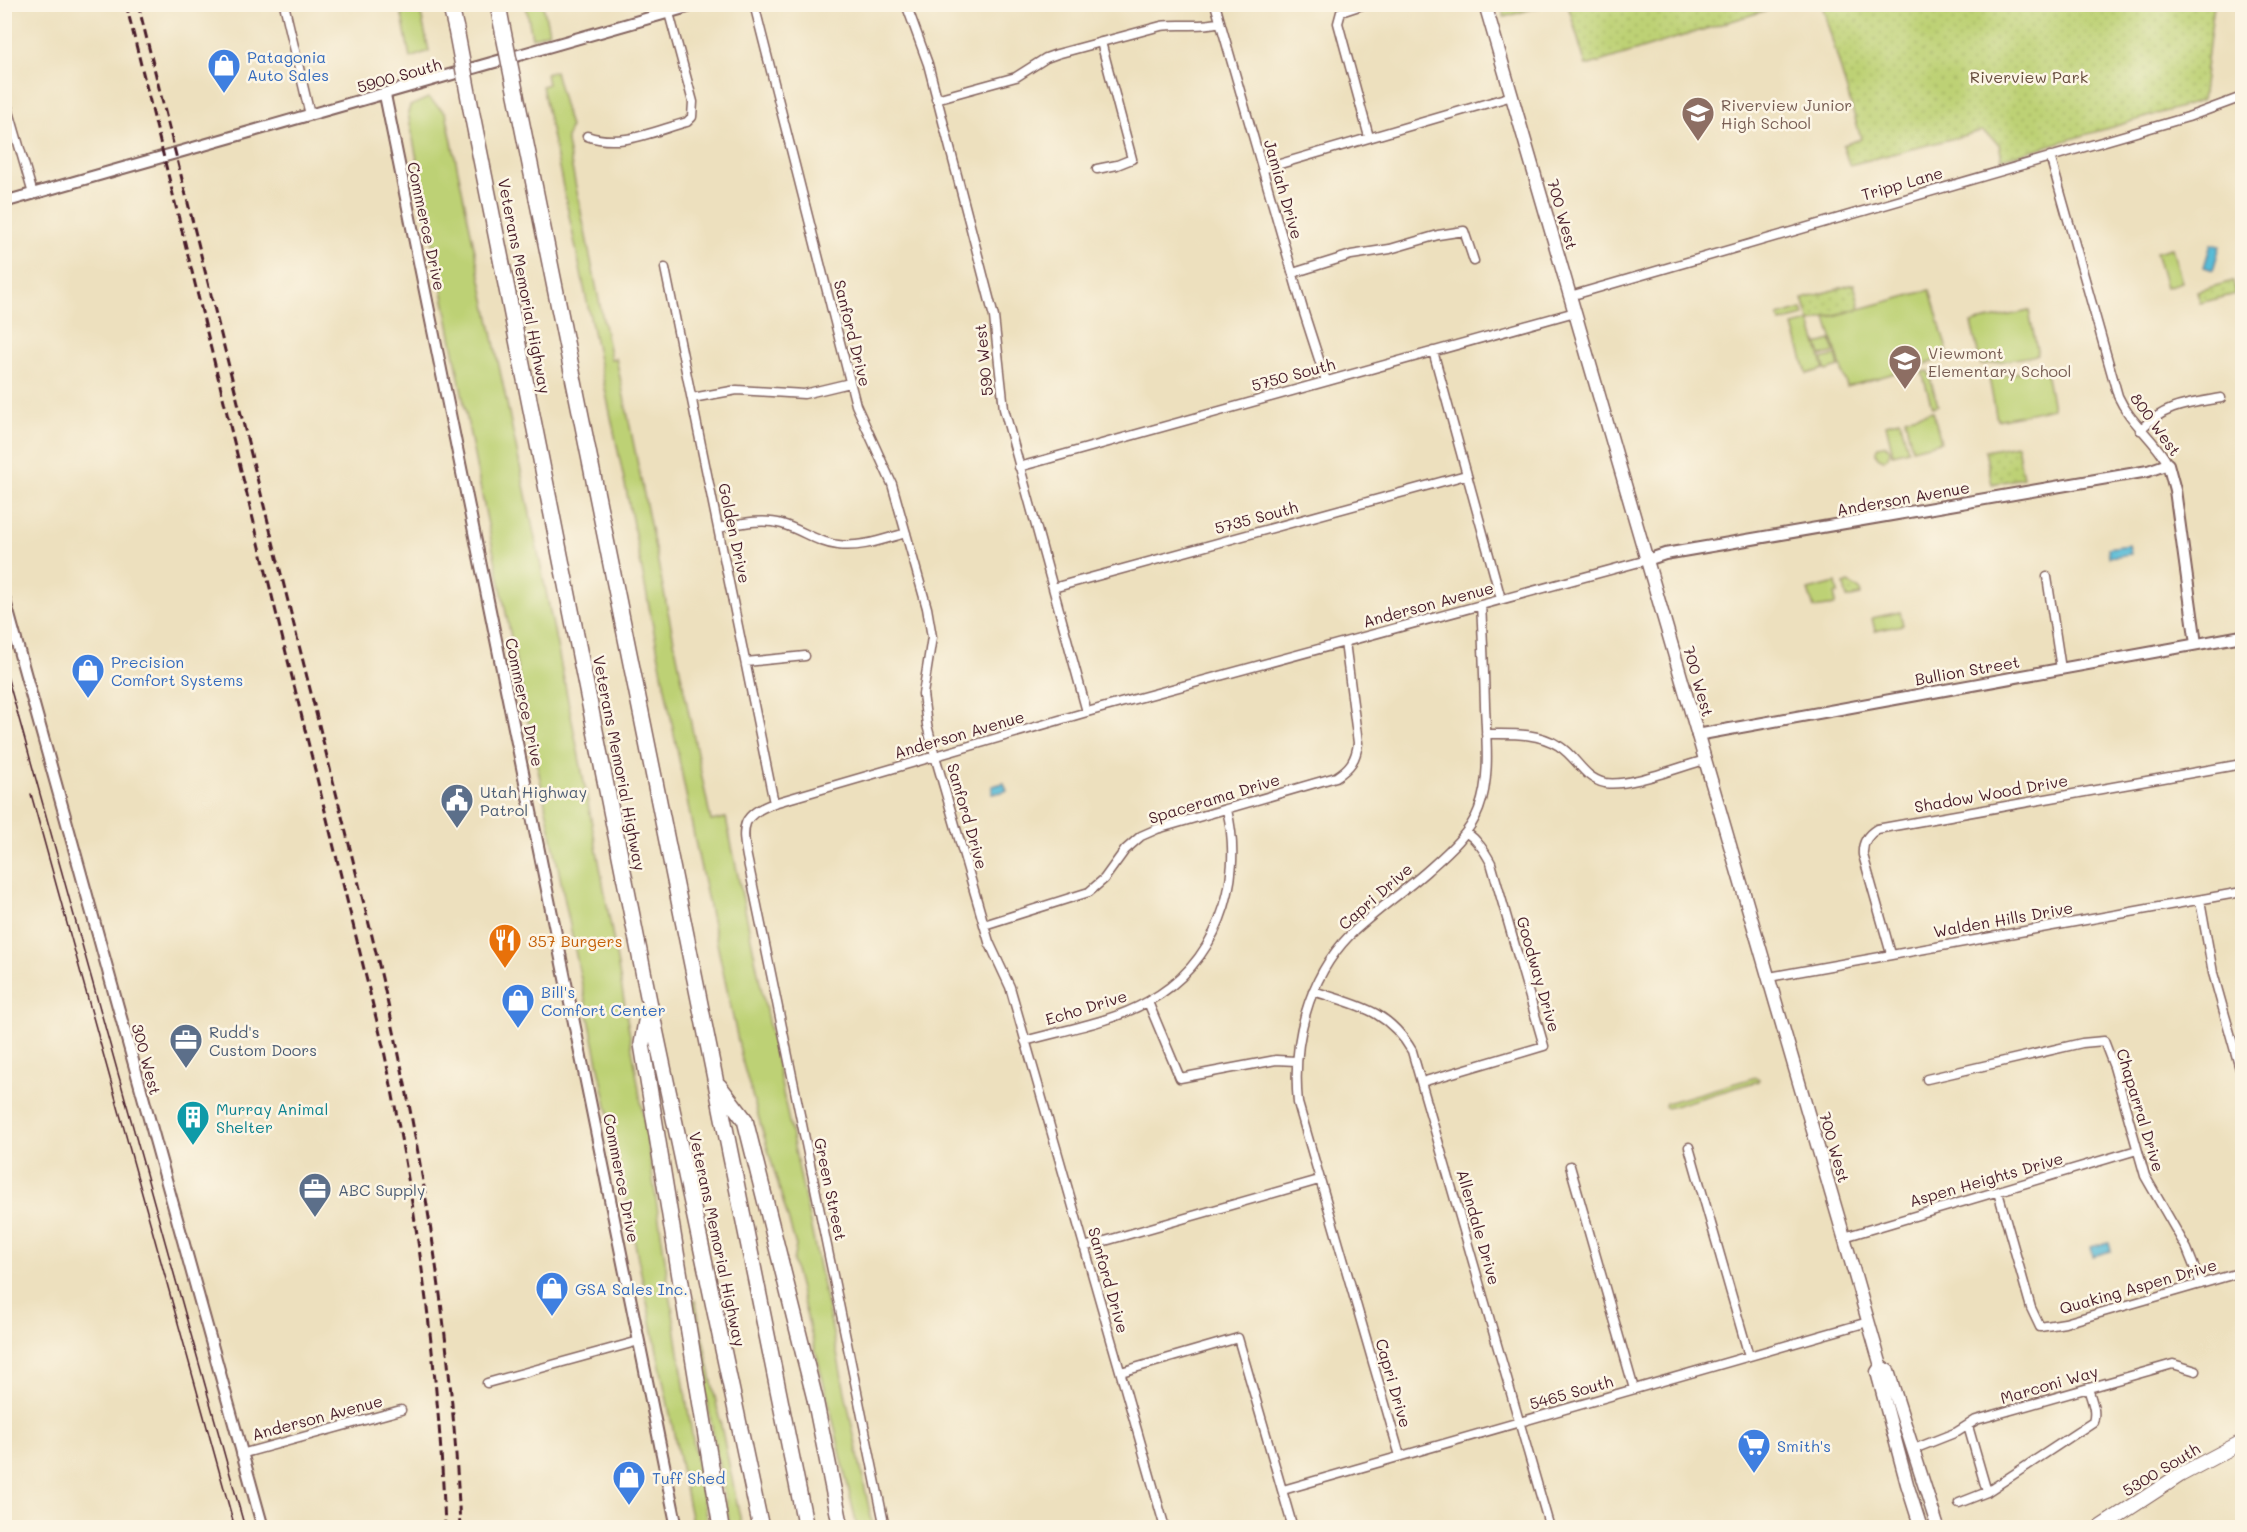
<svg xmlns="http://www.w3.org/2000/svg" width="2247" height="1532" viewBox="0 0 2247 1532" font-family="Mali,sans-serif">
	<style>
		.grass { fill: #bdd174; stroke: #847850; stroke-width: 1.5 }
		.park { fill: url(#park-dots); stroke: #847850; stroke-width: 1.5 }
		.water { fill: #58bcd7; stroke: #516e81; stroke-width: 1.5 }
		.lines { fill: none; stroke-linecap: round; stroke-linejoin: round }
		.minor-casing { stroke: #83635e; stroke-width: 11 }
		.tertiary-casing { stroke: #83635e; stroke-width: 14 }
		.secondary-casing { stroke: #83635e; stroke-width: 15 }
		.primary-casing { stroke: #83635e; stroke-width: 16 }
		.motorway-casing { stroke: #83635e; stroke-width: 18 }
		.minor { stroke: #fff; stroke-width: 8 }
		.tertiary { stroke: #fff; stroke-width: 10 }
		.secondary { stroke: #fff; stroke-width: 12 }
		.primary { stroke: #fff; stroke-width: 14 }
		.motorway { stroke: #fff; stroke-width: 15 }
		.tram { stroke: #4a1f2b; stroke-width: 1.5 }
		.rail { stroke: #4a1f2b; stroke-width: 3; stroke-dasharray: 9 4.5; stroke-linecap: butt }
		.motorway-bridge-casing { stroke: #83635e; stroke-width: 18; stroke-linecap: butt }
		.motorway-bridge { stroke: #fff; stroke-width: 15 }
		.labels { text-anchor: middle; dominant-baseline: central; stroke-width: 5; stroke-linejoin: round; paint-order: stroke }
		.shop-label { font-size: 16px; fill: #366cbe; stroke: #fcf5e5; text-anchor: start }
		.street-label { font-size: 16px; fill: #4a1f2b; stroke: #fcf5e5 }
		.park-label { font-size: 16px; fill: #674c3d; stroke: #fcf5e5 }
		.education-label { font-size: 16px; fill: #785e54; stroke: #fcf5e5; text-anchor: start }
		.service-label { font-size: 16px; fill: #4e5e75; stroke: #fcf5e5; text-anchor: start }
		.food-label { font-size: 16px; fill: #c56008; stroke: #fcf5e5; text-anchor: start }
		.culture-label { font-size: 16px; fill: #0d838f; stroke: #fcf5e5; text-anchor: start }
	</style>
	<defs>
		<pattern id="park-dots" width="8" height="8" patternUnits="userSpaceOnUse" patternTransform="scale(1.5)"><rect width="8" height="8" fill="#bdd174"/><path d="M2 2h.1M6 6h.1" fill="none" stroke="#a4b365" stroke-width="1.8" stroke-linecap="round"/></pattern>
	</defs>
	<rect width="100%" height="100%" fill="#fcf5e5"/>
	<filter id="ink" filterUnits="userSpaceOnUse"><feTurbulence type="fractalNoise" baseFrequency=".0167" numOctaves="2"/><feDisplacementMap in="SourceGraphic" scale="12" xChannelSelector="R" yChannelSelector="G"/><feConvolveMatrix kernelMatrix="1 2 1 2 8 2 1 2 1" color-interpolation-filters="sRGB"/></filter>
	<filter id="wash" filterUnits="userSpaceOnUse"><feTurbulence type="fractalNoise" baseFrequency=".008" numOctaves="4" result="noise"/><feDisplacementMap in="SourceGraphic" scale="24" xChannelSelector="R" yChannelSelector="G"/><feGaussianBlur stdDeviation="1.35" result="paint"/><feColorMatrix in="noise" values="0 0 0 0 0 0 0 0 0 0 0 0 0 0 0 0 0 1.4 0 .05"/><feComposite in="paint" operator="in"/></filter>
	<g filter="url(#wash)">
		<rect width="100%" height="100%" fill="#ede0be"/>
		<path class="grass" d="M400 5H419L429 51 410 58Z
			M526 5H543L549 32 532 38Z
			M555 71 570 127 567 137V143L611 359 616 358 711 821 726 818 873 1527H857L833 1420 796 1274 793 1261 796 1246 743 1064 695 841 627 494 542 86 548 84 546 74Z
			M428 98 446 113C510 422 579 731 631 1042 659 1204 678 1366 708 1527H693L478 476 408 113 410 106Z
			M2172 248 2182 282 2166 287 2156 252Z
			M1930 290 1949 357 1847 387 1826 318Z
			M1802 309 1804 316 1780 322 1778 316Z
			M2029 311 2038 355 1981 365 1971 323Z
			M1810 322 1824 369 1807 374 1793 326Z
			M1831 340 1835 352 1821 356 1817 344Z
			M1836 355 1839 367 1826 371 1822 359Z
			M2045 367 2053 408 1997 420 1989 378Z
			M1928 371 1938 405 1932 407 1922 372Z
			M1933 411 1941 442 1912 449 1905 418Z
			M1900 420 1908 450 1893 454 1886 424Z
			M1876 452a7 7 0 1 1 14 0a7 7 0 1 1-14 0Z
			M1836 583 1838 593 1835 594V605L1814 608 1808 590Z
			M1900 612 1903 625 1875 631 1872 618Z
			M1756 1077 1759 1079 1758 1081 1667 1108 1665 1106 1666 1103Z
			M695 1300 742 1527H730L689 1301Z"/>
		<path class="park" d="M1501 4H1546V5L1504 17Z
			M2214 4 2202 101 2002 159 1999 144 1982 131 1849 165 1843 145 1861 139 1822 5Z
			M1777 5V7L1586 66 1568 5Z
			M2233 281 2236 294 2200 303 2197 291Z
			M1854 284 1860 308 1810 322 1803 299Z
			M2017 445 2023 478 1992 484 1985 451Z
			M1849 583 1860 590 1861 595 1847 598 1844 585Z"/>
		<path class="water" d="M2211 244 2220 246 2213 270 2204 267Z
			M2129 545 2131 554 2109 557 2108 548Z
			M1004 783 1007 791 992 794V786Z
			M2109 1242 2111 1251 2093 1256 2091 1247Z"/>
	</g>
	<g filter="url(#ink)">
		<g class="lines">
			<defs>
				<path id="minor" d="M284 4 310 115
					M754 4 856 405 892 484 927 608 932 637 923 694 927 725 935 756 989 942 1010 987 1165 1528
					M906 4 928 64 994 317 1004 409 1087 712
					M1215 4 1304 313 1326 381
					M1365 4 1341 12 1338 23 1369 137
					M4 94 33 194
					M936 99 1016 77 1046 58 1057 54 1161 26C1182 23 1199 28 1220 22
					M587 136C621 148 654 131 687 122L692 117 693 102 669 13
					M2050 156 2118 396C2130 423 2154 438 2168 464
					M1097 169 1117 165 1132 159 1101 42
					M1263 169 1512 96
					M665 268 774 803
					M1293 273 1351 255 1390 249 1438 235 1464 231 1474 261
					M1570 296 2188 117 2242 97
					M1433 351 1501 599
					M692 398 737 390 804 394 850 383
					M2140 430C2165 405 2187 404 2221 398
					M1019 467 1575 312
					M718 528C739 524 762 518 782 524 802 530 818 543 838 545 861 548 884 539 906 533
					M2047 577 2061 669
					M1053 588 1466 475
					M746 662 805 656
					M1486 734C1510 734 1538 732 1559 746 1577 757 1583 778 1605 783 1630 787 1679 767 1705 760
					M2200 900 2213 973 2242 1076
					M984 925 1089 892 1104 879 1125 850 1141 836 1157 829 1336 777C1350 768 1356 760 1358 743L1345 642
					M1891 954 1863 855C1862 843 1867 835 1877 829L2242 764
					M1769 977 2242 892
					M1313 991C1356 1005 1388 1009 1412 1051L1550 1528
					M1148 1002 1180 1078 1276 1060 1296 1061
					M1025 1041C1064 1030 1112 1022 1147 1002 1216 965 1245 883 1227 810
					M1927 1079 2082 1043 2104 1041 2114 1067 2145 1176 2187 1249 2201 1284
					M1422 1082 1544 1046 1491 863C1484 850 1478 841 1466 832
					M1689 1147 1749 1356
					M1570 1166 1634 1389
					M1998 1192 2031 1308 2040 1327 2065 1323 2242 1272
					M1844 1237 2137 1150
					M1084 1247 1319 1180
					M1121 1372 1238 1338 1293 1528
					M487 1383 639 1341
					M1968 1426 1987 1492
					M1914 1449 1957 1432 1976 1420 2173 1364 2196 1371
					M241 1454 401 1410
					M1400 1456 1298 1103C1292 1044 1307 979 1350 935 1374 912 1402 893 1427 871 1446 854 1470 834 1479 809 1491 777 1486 738 1485 705 1484 672 1483 638 1481 605
					M1283 1490 1868 1322
					M1959 1503 1987 1492 2093 1422C2097 1411 2091 1399 2088 1388
					M885 1528 747 857C741 825 742 815 774 803L1087 712 1647 560"/>
				<path id="tertiary" d="M385 95 677 1528
					M4 202 698 4
					M1647 560 1665 554 2148 471 2168 464 2175 490 2196 644
					M4 597 263 1528
					M1697 735 2242 636"/>
				<path id="secondary" d="M1485 4 1844 1237 1881 1366 1877 1372 1907 1484 1921 1528
					M1881 1366 1888 1371 1938 1528"/>
				<path id="primary" d="M2099 1528 2180 1475 2242 1442"/>
				<path id="motorway" d="M450 4 456 29
					M498 4 501 21
					M516 95 806 1528
					M471 109 649 1001 761 1528
					M648 1010 642 1044 721 1528
					M719 1086 745 1120 815 1399 841 1528"/>
			</defs>
			<use href="#minor" class="minor-casing"/>
			<use href="#tertiary" class="tertiary-casing"/>
			<use href="#secondary" class="secondary-casing"/>
			<use href="#primary" class="primary-casing"/>
			<use href="#motorway" class="motorway-casing"/>
			<use href="#minor" class="minor"/>
			<use href="#tertiary" class="tertiary"/>
			<use href="#secondary" class="secondary"/>
			<use href="#primary" class="primary"/>
			<use href="#motorway" class="motorway"/>
			<path class="tram" d="M4 665 245 1528
				M31 794 235 1528"/>
			<path class="rail" d="M126 4 383 1046C416 1204 439 1366 445 1528
				M138 4 371 932C419 1128 452 1326 460 1528"/>
			<defs>
				<path id="motorway-bridge" d="M501 21 516 95
					M456 29 471 109"/>
			</defs>
			<use href="#motorway-bridge" class="motorway-bridge-casing"/>
			<use href="#motorway-bridge" class="motorway-bridge"/>
		</g>
	</g>
	<defs>
		<symbol id="shop-pin" viewBox="-11 -11 22 30"><path d="M0 17L-7.5 6A9.5 9.5 0 1 1 7.5 6Z" fill="#3f7fe0" stroke="#fcf5e5"/><path d="M-5-2.5h2.3a2.7 3.5 0 0 1 5.4 0H5L5.5 6h-11ZM-1.5-2.5h3a1.5 2.3 0 0 0-3 0Z" fill="#fff"/></symbol>
		<symbol id="school-pin" viewBox="-11 -11 22 30"><path d="M0 17L-7.5 6A9.5 9.5 0 1 1 7.5 6Z" fill="#8d6e63" stroke="#fcf5e5"/><path d="M0-5L7-2L0 1L-7-2ZM-4 1L0 2.5L4 1V4Q0 6-4 4Z" fill="#fff"/></symbol>
		<symbol id="civic-pin" viewBox="-11 -11 22 30"><path d="M0 17L-7.5 6A9.5 9.5 0 1 1 7.5 6Z" fill="#5c6f8a" stroke="#fcf5e5"/><path d="M-.6-6.5H3V-4.5H.6V-3L4-1V1h2V6H-6V1h2V-1L-.6-3ZM-1.2 2.5V6h2.4V2.5Z" fill="#fff"/></symbol>
		<symbol id="restaurant-pin" viewBox="-11 -11 22 30"><path d="M0 17L-7.5 6A9.5 9.5 0 1 1 7.5 6Z" fill="#e8710a" stroke="#fcf5e5"/><path d="M-5-6h1v4h1v-4h1v4h1v-4h1v5L-1.5 .5V6h-2V.5L-5-1ZM5-6V6H3V1.5H1.5Q1.5-4 5-6Z" fill="#fff"/></symbol>
		<symbol id="office-pin" viewBox="-11 -11 22 30"><path d="M0 17L-7.5 6A9.5 9.5 0 1 1 7.5 6Z" fill="#5c6f8a" stroke="#fcf5e5"/><path d="M-6-3h4V-5.5h4V-3h4V5H-6ZM-1-4.5V-3h2v-1.5ZM-6 0V1H6V0Z" fill="#fff"/></symbol>
		<symbol id="building-pin" viewBox="-11 -11 22 30"><path d="M0 17L-7.5 6A9.5 9.5 0 1 1 7.5 6Z" fill="#0f9aa8" stroke="#fcf5e5"/><path d="M-4-6H4V6H1V3H-1V6H-4ZM-2.5-4.3h1.7v1.8h-1.7ZM.8-4.3h1.7v1.8H.8ZM-2.5-1h1.7V.8h-1.7ZM.8-1h1.7V.8H.8Z" fill="#fff"/></symbol>
		<symbol id="supermarket-pin" viewBox="-11 -11 22 30"><path d="M0 17L-7.5 6A9.5 9.5 0 1 1 7.5 6Z" fill="#3f7fe0" stroke="#fcf5e5"/><path d="M-6-5.5h2.5l.6 2H6L4.5 2H-2.5L-4.4-4H-6ZM-1.5 3.2a1.3 1.3 0 1 0 .1 0ZM3 3.2a1.3 1.3 0 1 0 .1 0Z" fill="#fff"/></symbol>
	</defs>
	<g fill-rule="evenodd">
		<use href="#shop-pin" x="205" y="46" width="38" height="52"/>
		<use href="#school-pin" x="1679" y="94" width="38" height="52"/>
		<use href="#school-pin" x="1886" y="342" width="38" height="52"/>
		<use href="#shop-pin" x="69" y="651" width="38" height="52"/>
		<use href="#civic-pin" x="438" y="781" width="38" height="52"/>
		<use href="#restaurant-pin" x="486" y="921" width="38" height="52"/>
		<use href="#shop-pin" x="499" y="981" width="38" height="52"/>
		<use href="#office-pin" x="167" y="1021" width="38" height="52"/>
		<use href="#building-pin" x="174" y="1098" width="38" height="52"/>
		<use href="#office-pin" x="296" y="1170" width="38" height="52"/>
		<use href="#shop-pin" x="533" y="1269" width="38" height="52"/>
		<use href="#supermarket-pin" x="1735" y="1426" width="38" height="52"/>
		<use href="#shop-pin" x="610" y="1458" width="38" height="52"/>
	</g>
	<g class="labels">
		<g class="shop-label">
			<text x="247" y="56">Patagonia<tspan x="247" dy="18">Auto Sales</tspan></text>
			<text x="111" y="661">Precision<tspan x="111" dy="18">Comfort Systems</tspan></text>
			<text x="541" y="991">Bill's<tspan x="541" dy="18">Comfort Center</tspan></text>
			<text x="575" y="1288">GSA Sales Inc.</text>
			<text x="1777" y="1445">Smith's</text>
			<text x="652" y="1477">Tuff Shed</text>
		</g>
		<g class="street-label">
			<text transform="translate(399 75) rotate(-16)">5900 South</text>
			<text transform="translate(1902 183) rotate(-16)">Tripp Lane</text>
			<text transform="translate(1284 189) rotate(74)">Jamiah Drive</text>
			<text transform="translate(1563 214) rotate(74)">700 West</text>
			<text transform="translate(427 226) rotate(78)">Commerce Drive</text>
			<text transform="translate(525 286) rotate(79)">Veterans Memorial Highway</text>
			<text transform="translate(853 333) rotate(76)">Sanford Drive</text>
			<text transform="translate(983 360) rotate(-96)">590 West</text>
			<text transform="translate(1293 374) rotate(-15)">5750 South</text>
			<text transform="translate(2156 424) rotate(54)">800 West</text>
			<text transform="translate(1903 498) rotate(-10)">Anderson Avenue</text>
			<text transform="translate(1256 517) rotate(-15)">5735 South</text>
			<text transform="translate(735 533) rotate(78)">Golden Drive</text>
			<text transform="translate(1428 604) rotate(-15)">Anderson Avenue</text>
			<text transform="translate(1967 670) rotate(-10)">Bullion Street</text>
			<text transform="translate(1699 681) rotate(74)">700 West</text>
			<text transform="translate(525 702) rotate(78)">Commerce Drive</text>
			<text transform="translate(959 734) rotate(-16)">Anderson Avenue</text>
			<text transform="translate(620 763) rotate(79)">Veterans Memorial Highway</text>
			<text transform="translate(1991 793) rotate(-10)">Shadow Wood Drive</text>
			<text transform="translate(1214 798) rotate(-17)">Spacerama Drive</text>
			<text transform="translate(968 816) rotate(74)">Sanford Drive</text>
			<text transform="translate(1375 896) rotate(-41)">Capri Drive</text>
			<text transform="translate(2003 919) rotate(-10)">Walden Hills Drive</text>
			<text transform="translate(1539 974) rotate(74)">Goodway Drive</text>
			<text transform="translate(1086 1007) rotate(-17)">Echo Drive</text>
			<text transform="translate(147 1059) rotate(75)">300 West</text>
			<text transform="translate(2141 1110) rotate(73)">Chaparral Drive</text>
			<text transform="translate(1835 1147) rotate(74)">700 West</text>
			<text transform="translate(622 1178) rotate(79)">Commerce Drive</text>
			<text transform="translate(1986 1179) rotate(-16)">Aspen Heights Drive</text>
			<text transform="translate(831 1189) rotate(78)">Green Street</text>
			<text transform="translate(1479 1227) rotate(74)">Allendale Drive</text>
			<text transform="translate(718 1239) rotate(78)">Veterans Memorial Highway</text>
			<text transform="translate(1109 1280) rotate(74)">Sanford Drive</text>
			<text transform="translate(2138 1286) rotate(-16)">Quaking Aspen Drive</text>
			<text transform="translate(1394 1383) rotate(74)">Capri Drive</text>
			<text transform="translate(2049 1384) rotate(-16)">Marconi Way</text>
			<text transform="translate(1571 1392) rotate(-16)">5465 South</text>
			<text transform="translate(317 1417) rotate(-15)">Anderson Avenue</text>
			<text transform="translate(2161 1469) rotate(-31)">5300 South</text>
		</g>
		<g class="park-label">
			<text x="2029" y="76">Riverview Park</text>
		</g>
		<g class="education-label">
			<text x="1721" y="104">Riverview Junior<tspan x="1721" dy="18">High School</tspan></text>
			<text x="1928" y="352">Viewmont<tspan x="1928" dy="18">Elementary School</tspan></text>
		</g>
		<g class="service-label">
			<text x="480" y="791">Utah Highway<tspan x="480" dy="18">Patrol</tspan></text>
			<text x="209" y="1031">Rudd's<tspan x="209" dy="18">Custom Doors</tspan></text>
			<text x="338" y="1189">ABC Supply</text>
		</g>
		<g class="food-label">
			<text x="528" y="940">357 Burgers</text>
		</g>
		<g class="culture-label">
			<text x="216" y="1108">Murray Animal<tspan x="216" dy="18">Shelter</tspan></text>
		</g>
	</g>
	<rect width="2247" height="1532" fill="none" stroke="#fcf5e5" stroke-width="24"/>
</svg>
